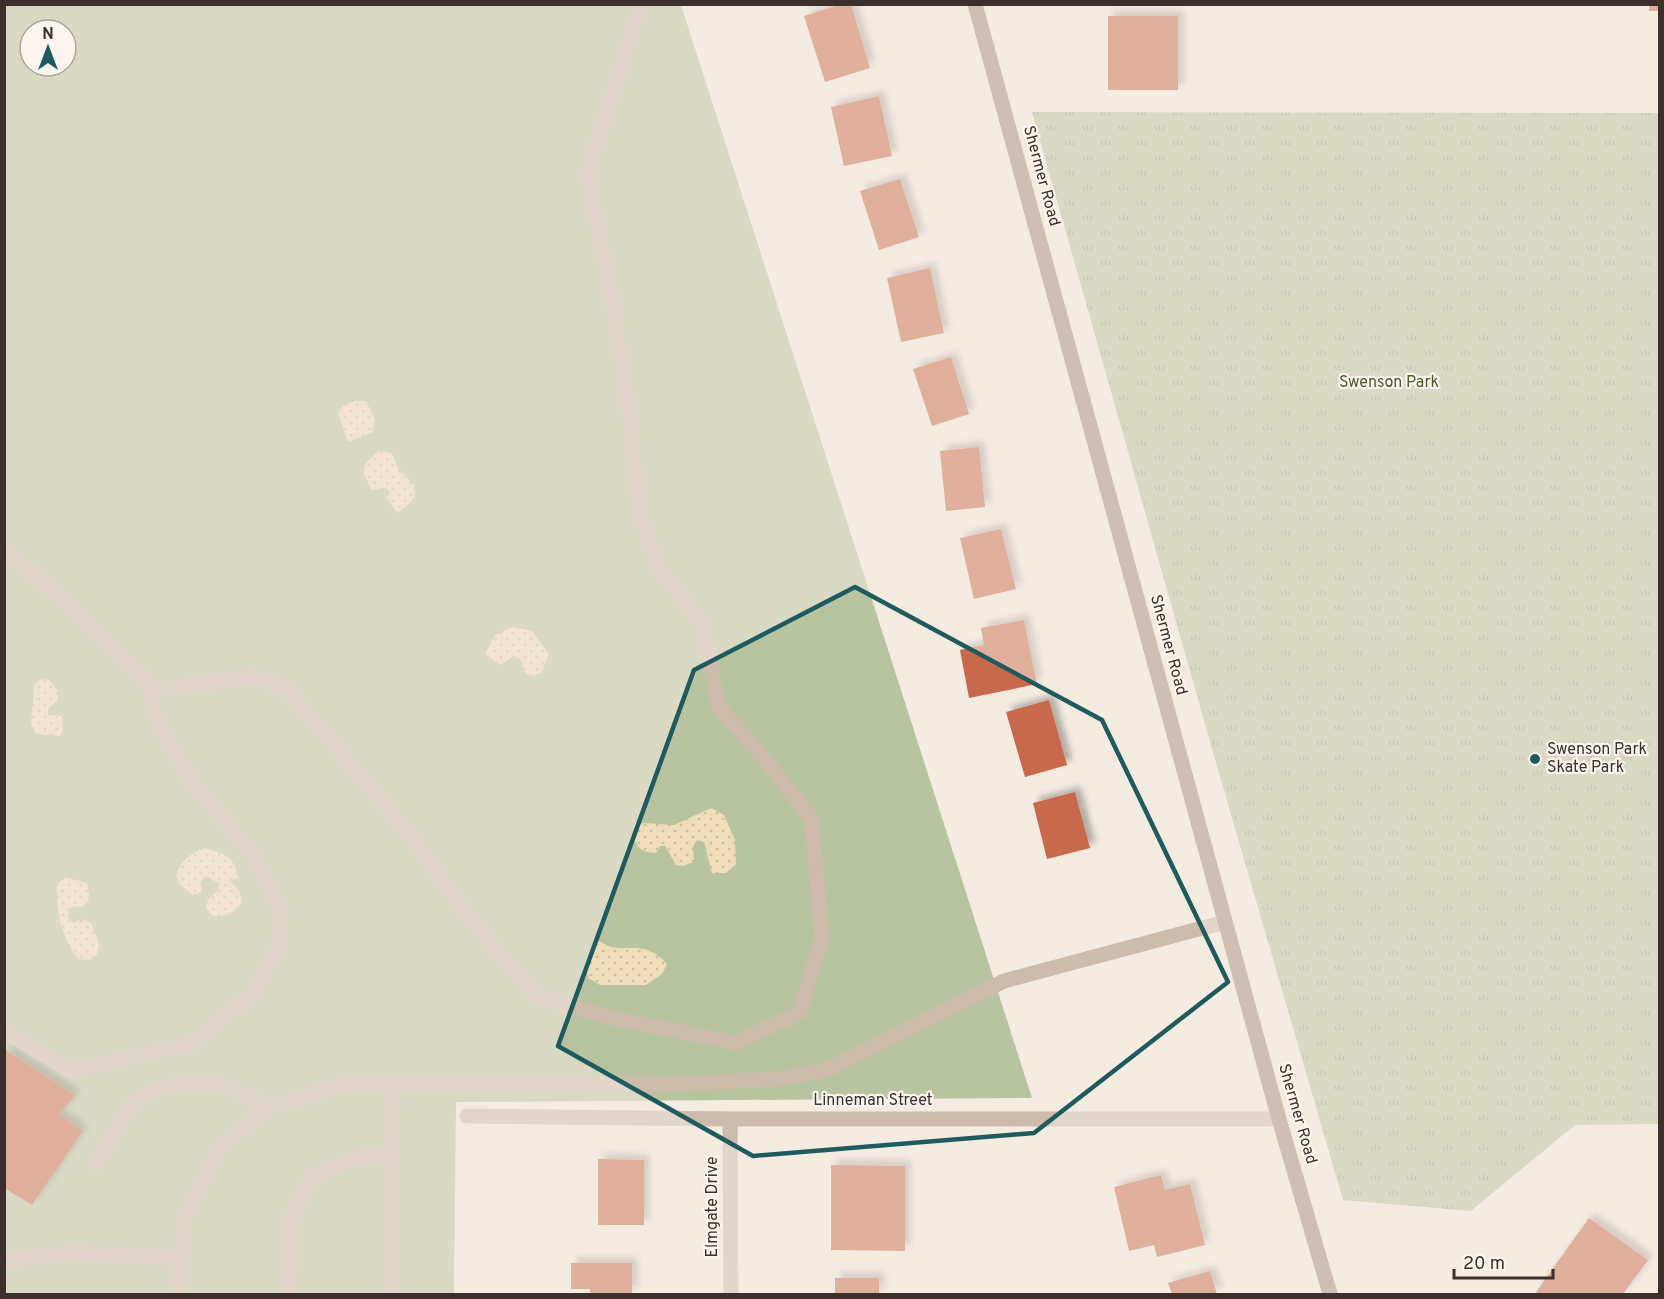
<svg xmlns="http://www.w3.org/2000/svg" width="1664" height="1299" viewBox="0 0 1664 1299" font-family="Overpass,sans-serif">
	<style>
		.grass { fill: #b8c4a0; fill-rule: evenodd }
		.sand { fill: url(#sand-dots) }
		.park { fill: url(#park-tufts) }
		.building { fill: #c8694b; filter: url(#shadow) }
		.lines { fill: none; stroke-linecap: round; stroke-linejoin: round }
		.service { stroke: #cdbbac; stroke-width: 15 }
		.minor { stroke: #cdbbac; stroke-width: 15 }
		.secondary { stroke: #a18a7d; stroke-width: 15 }
		.marked { fill: none; stroke: #1f5a5e; stroke-width: 4.5; stroke-linejoin: round }
		.poi-dot { fill: #1f5a5e; stroke: #fbf5ee; stroke-width: 2 }
		.labels { text-anchor: middle; dominant-baseline: central; stroke-width: 4.5; stroke-linejoin: round; paint-order: stroke }
		.street-label { font-size: 16px; fill: #3b302b; stroke: #fbf5ee }
		.park-label { font-size: 16px; fill: #4a5a2e; stroke: #fbf5ee }
		.poi-label { font-size: 16px; fill: #3b302b; stroke: #fbf5ee; text-anchor: start }
	</style>
	<defs>
		<pattern id="sand-dots" width="8" height="8" patternUnits="userSpaceOnUse" patternTransform="scale(1.5)"><rect width="8" height="8" fill="#efdcb8"/><path d="M2 2h.1M6 6h.1" fill="none" stroke="#cebd9e" stroke-width="1.8" stroke-linecap="round"/></pattern>
		<pattern id="park-tufts" width="24" height="20" patternUnits="userSpaceOnUse" patternTransform="scale(1.5)"><rect width="24" height="20" fill="#b8c4a0"/><path d="M3 7l-1-3M5 7V3M7 7l1-3M15 17l-1-3M17 17v-4M19 17l1-3" fill="none" stroke="#97a083"/></pattern>
		<filter id="shadow"><feDropShadow dx="5.5" dy="-5.5" stdDeviation="3" flood-color="#0004"/></filter>
	</defs>
	<rect width="100%" height="100%" fill="#f4ebe1"/>
	<path class="grass" d="M5 5H681L1032 1098 456 1102 454 1294H5ZM30 30H66V66H30Z"/>
	<path class="sand" d="M355 401H366L375 419 372 433 348 442 338 413 343 406Z
		M378 451 392 453 398 468 414 485 415 496 411 502 398 513 386 498 390 493 387 488 371 490 363 471 366 463Z
		M513 627 532 631 549 654 542 672 532 677 525 673 520 659 513 657 500 665 485 654 495 635Z
		M48 679 57 690 58 700 48 709V715L62 716 63 730 60 736 36 734 31 724 34 686 38 680Z
		M711 808 724 815 735 840 736 864 726 873H712L704 842 697 840 693 847 694 862 683 866 676 865 665 846H660L656 853C639 853 631 843 635 826L644 823 674 825Z
		M204 848C224 854 235 856 238 878L230 881 239 890 242 902C234 913 226 917 213 916L206 908 207 900 217 891 220 884 206 876 201 881 202 892 193 895 180 885 176 875C182 860 189 854 204 848Z
		M65 877 87 883 89 894 88 903 82 907 74 906 69 909 68 917 73 923 83 919 91 923 99 943 97 955 90 960 78 959C62 939 55 909 57 884Z
		M599 941C624 958 641 935 667 964L662 974 646 985H600L588 978C586 963 585 951 599 941Z"/>
	<path class="park" d="M1032 112 1659 113V1124L1575 1125 1471 1211 1343 1200 1214 756Z"/>
	<path class="building" d="M842 4H851L870 68 825 82 804 16Z
		M1649 4H1660V11H1649Z
		M1108 16H1178V90H1108Z
		M879 96 892 156 844 166 831 107Z
		M900 179 919 237 879 250 860 191Z
		M930 268 944 333 901 342 887 278Z
		M951 357 969 414 932 426 913 369Z
		M979 447 985 507 946 511 940 451Z
		M1001 529 1016 589 974 599 960 538Z
		M1024 620 1037 684 969 698 960 650 984 645 981 628Z
		M1049 700 1067 765 1025 777 1006 712Z
		M1075 792 1090 848 1047 859 1033 803Z
		M4 1049 75 1095 59 1115 83 1131 32 1205 4 1188Z
		M598 1159 644 1160V1225H598Z
		M831 1165 905 1166V1251L831 1250Z
		M1161 1175 1165 1190 1190 1184 1205 1245 1157 1257 1154 1245 1129 1251 1114 1187Z
		M1589 1218 1648 1260 1623 1294H1539L1536 1292Z
		M571 1263H632V1294H590V1289H571Z
		M1210 1271 1217 1294H1172L1168 1283Z
		M835 1278H879V1294H835Z"/>
	<g class="lines">
		<path class="service" d="M4 549 71 607 148 681 156 718 194 786 249 848 281 910 278 948 254 993 192 1044 71 1071 4 1031
			M150 691 249 677 286 688 405 829 472 921 537 997 616 1019 736 1043 799 1013 822 939 812 820 771 767 719 707 702 623 659 569 639 511 631 424 611 293 587 174 641 4
			M96 1165 129 1106 158 1088 188 1083 224 1085 270 1107
			M4 1261 67 1253 181 1258
			M179 1294 183 1222 221 1146 270 1107 342 1085H642L779 1079 827 1070 1004 981 1225 922
			M290 1294 291 1219 311 1177 359 1157H392L393 1085
			M392 1294V1157"/>
		<path class="minor" d="M467 1116 730 1119H1279
			M730 1119 731 1294"/>
		<path class="secondary" d="M975 4 1279 1119 1330 1294"/>
	</g>
	<path d="M0 0H1664V1299H0ZM855 587 1102 720 1228 982 1034 1133 753 1156 558 1046 694 670Z" fill="#f4ebe1" fill-opacity=".55" fill-rule="evenodd"/>
	<path class="marked" d="M855 587 1102 720 1228 982 1034 1133 753 1156 558 1046 694 670Z"/>
	<circle class="poi-dot" cx="1535" cy="759" r="6"/>
	<g class="labels">
		<g class="street-label">
			<text transform="translate(1041 176) rotate(75)">Shermer Road</text>
			<text transform="translate(1168 645) rotate(75)">Shermer Road</text>
			<text x="873" y="1101">Linneman Street</text>
			<text transform="translate(1297 1114) rotate(74)">Shermer Road</text>
			<text transform="translate(713 1207) rotate(-90)">Elmgate Drive</text>
		</g>
		<g class="park-label">
			<text x="1389" y="383">Swenson Park</text>
		</g>
		<g class="poi-label">
			<text x="1547" y="750">Swenson Park<tspan x="1547" dy="18">Skate Park</tspan></text>
		</g>
	</g>
	<rect width="1664" height="1299" fill="none" stroke="#3b302b" stroke-width="12"/>
	<g transform="translate(48 48)"><circle r="28" fill="#fbf5ee" stroke="#aea6a0" stroke-width="1.5"/>
	<path d="M0-4.5L10 22L0 15L-10 22Z" fill="#1f5a5e"/>
	<text y="-9" font-size="16" font-weight="bold" text-anchor="middle" fill="#3b302b">N</text>
	</g>
	<path d="M1454 1269v9h99v-9" fill="none" stroke="#3b302b" stroke-width="3"/>
	<text x="1463" y="1269" font-size="18" fill="#3b302b" stroke="#fbf5ee" stroke-width="4.5" paint-order="stroke">20 m</text>
</svg>
